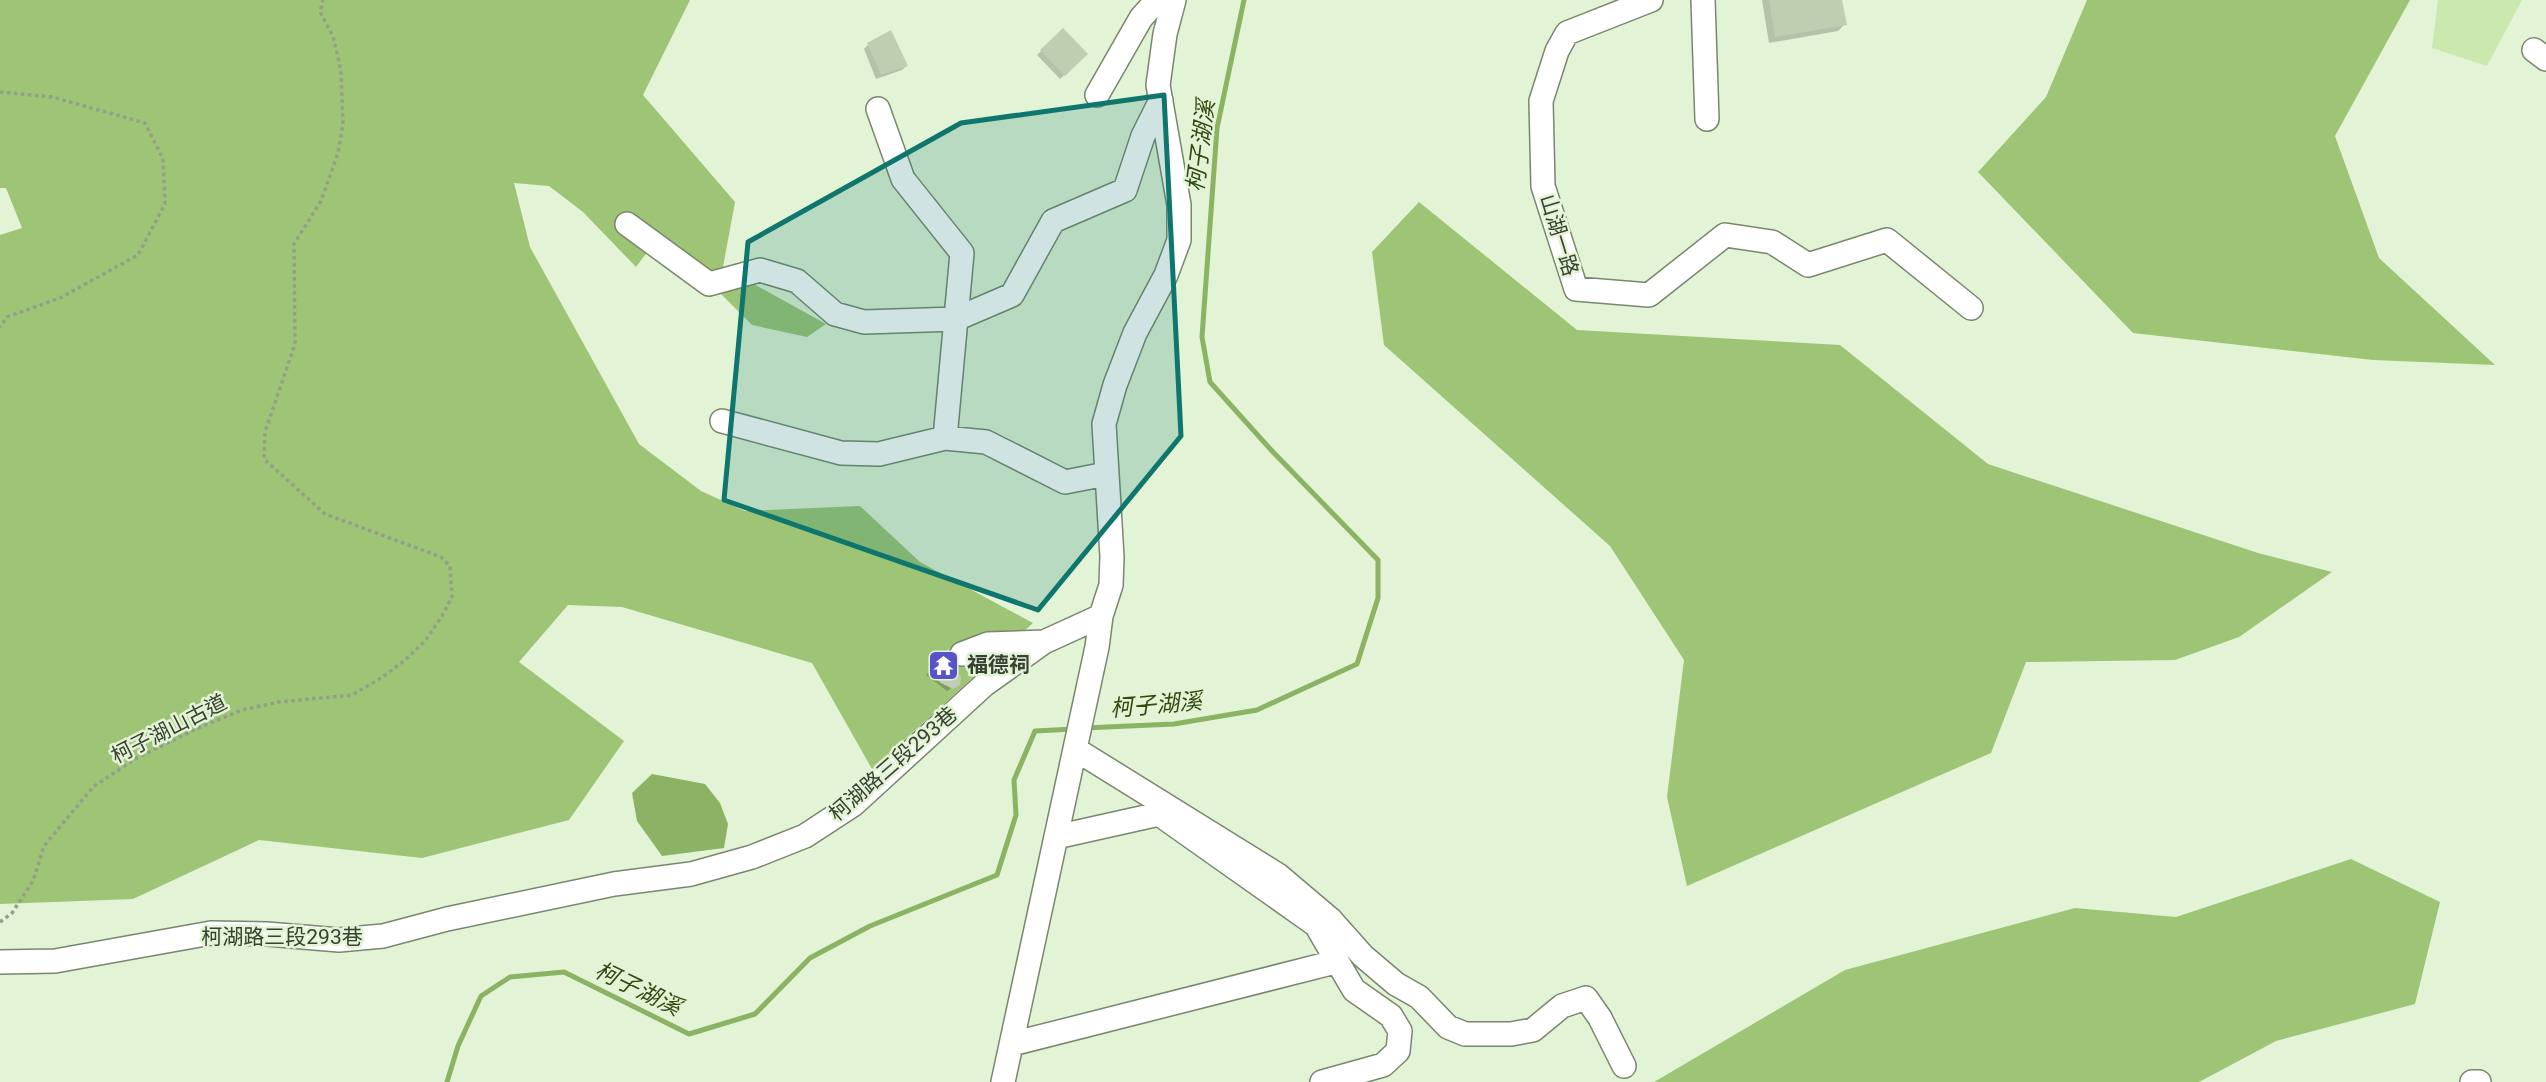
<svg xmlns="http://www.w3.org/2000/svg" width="2546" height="1082" viewBox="0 0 2546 1082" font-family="Roboto,'Noto Sans TC',sans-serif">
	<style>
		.green { fill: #cbe9af }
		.forest { fill: #9ec576 }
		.water { fill: #8cb364 }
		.shadow { fill: #0003 }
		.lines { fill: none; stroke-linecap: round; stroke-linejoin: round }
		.stream { stroke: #8cb364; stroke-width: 5 }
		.building { fill: #bfceb1 }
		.minor-casing { stroke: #79876c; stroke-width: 26 }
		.path { stroke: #939f89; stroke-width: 3.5; stroke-dasharray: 3.5 3.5; stroke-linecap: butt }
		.minor { stroke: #fff; stroke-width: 23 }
		.marked { fill: #0f766e; fill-opacity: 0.2; stroke: #0f766e; stroke-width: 5; stroke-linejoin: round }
		.labels { text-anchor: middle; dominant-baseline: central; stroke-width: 5; stroke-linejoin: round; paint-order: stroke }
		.street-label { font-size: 21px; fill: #394034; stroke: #e3f3d5 }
		.poi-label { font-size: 21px; font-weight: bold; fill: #394034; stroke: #e3f3d5; text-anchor: start }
		.water-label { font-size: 23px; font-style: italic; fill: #314a12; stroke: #e3f3d5 }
	</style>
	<rect width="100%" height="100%" fill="#e3f3d5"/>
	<path class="green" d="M2438 0H2522L2487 66 2432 48Z"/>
	<path class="forest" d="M0 0H690L643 95 735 202 723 267 826 324 807 337 752 325 661 234 636 267 583 212 549 186 514 183 530 247 639 444 701 491 745 511 860 506 920 562 1033 623 872 769 812 663 622 607 568 605 519 662 624 741 569 820 422 858 259 840 133 899 0 904V235L22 228 6 188H0Z
		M2087 0H2410L2335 136 2379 258 2495 365 2373 360 2133 333 1978 172 2046 97Z
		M1419 202 1577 330 1840 345 1988 464 2258 553 2332 572 2239 637 2175 660 2026 662 1991 753 1687 886 1667 797 1684 660 1610 546 1384 345 1372 252Z
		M2351 859 2440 902 2415 1004 2276 1041 2199 1082H1654L1845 970 2075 908 2176 917Z"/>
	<path class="water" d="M652 774 705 784 720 803 728 824 724 848 662 856 637 821 632 793Z"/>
	<path class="shadow" d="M1762 0H1840L1845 24 1838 31 1769 43Z
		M1063 30 1086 54 1060 79 1037 55Z
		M868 45 906 66 902 70 876 79 864 49Z
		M947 653V659L958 684 947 691 926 675Z"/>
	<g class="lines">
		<path class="stream" d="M1084 728 1174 724 1257 710 1357 664 1378 598V560L1273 452 1210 382 1202 337 1217 128 1244 0
			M447 1082 458 1046 481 996 510 977 564 972 689 1034 755 1014 810 958 870 926 997 875 1016 815 1014 780 1035 731 1074 729"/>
	</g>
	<path class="building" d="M1769 0H1842L1847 25 1775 37Z
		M1063 28 1088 54 1065 76 1040 50Z
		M891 30 908 66 881 75 867 43Z
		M949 648V658L953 665 952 667 961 677 960 685 953 689 941 683 928 671Z"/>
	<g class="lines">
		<defs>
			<path id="minor" d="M1651 0 1567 33 1557 51 1541 101 1543 186 1576 289 1649 295 1725 235 1772 242 1808 265 1887 240 1971 308
				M1703 0 1707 119
				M2534 50 2546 59
				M1097 95 1141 18 1157 0
				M878 109 903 179 962 253 945 438 986 442 1065 482 1106 474
				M627 224 709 284 760 270 797 281 835 314 864 322 956 319 1012 295 1053 221 1125 190 1143 136 1161 100
				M722 421 841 453 879 454 945 438
				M962 654 988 644 1044 642
				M1075 749 1278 875 1330 919 1363 956 1396 984 1419 997 1448 1027 1465 1034H1511L1533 1030 1562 1006 1586 998 1600 1018 1624 1066
				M1056 837 1159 814 1316 925 1354 990 1391 1016 1400 1031 1398 1051 1383 1065 1322 1082
				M0 962 55 961 211 933 267 934 339 940 383 936 447 919 614 884 691 874 752 857 805 836 854 804 984 685 1044 642 1101 616 1111 585 1112 557 1104 424 1115 385 1135 333 1166 275 1179 240V205L1158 85 1165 34 1174 0
				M1012 1044 1335 962
				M1003 1082 1097 647 1101 616
				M2472 1082H2479"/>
		</defs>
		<use href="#minor" class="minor-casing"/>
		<path class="path" d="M0 92 52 97 145 123 163 159 165 204 138 255 60 298 7 317 0 327
			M0 922 12 913 33 881 44 846 93 787 135 759 196 729 242 710 279 702 352 695 381 678 404 661 425 641 442 616 452 597 450 566 441 557 325 514 264 459 265 432 295 344 294 244 321 201 338 153 343 124 341 71 333 36 320 12 323 0"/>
		<use href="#minor" class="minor"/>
	</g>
	<path class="marked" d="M1164 95 1181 436 1038 610 724 500 748 242 961 123Z"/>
	<defs>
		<symbol id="temple-square" viewBox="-11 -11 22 22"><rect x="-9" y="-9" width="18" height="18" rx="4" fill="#5953cb" stroke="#e3f3d5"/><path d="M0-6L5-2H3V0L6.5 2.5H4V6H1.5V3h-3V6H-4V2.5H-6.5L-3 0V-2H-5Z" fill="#fff"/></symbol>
	</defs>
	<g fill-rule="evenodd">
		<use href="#temple-square" x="926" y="648" width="35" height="35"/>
	</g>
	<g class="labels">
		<g class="street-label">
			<text transform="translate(1559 235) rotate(73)">山湖一路</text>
			<text transform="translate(169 729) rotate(-27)">柯子湖山古道</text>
			<text transform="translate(893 764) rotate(-41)">柯湖路三段293巷</text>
			<text x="282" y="937">柯湖路三段293巷</text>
		</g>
		<g class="poi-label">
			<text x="967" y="665">福德祠</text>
		</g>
		<g class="water-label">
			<text transform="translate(1201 146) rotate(-83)">柯子湖溪</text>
			<text transform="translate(1156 705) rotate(-5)">柯子湖溪</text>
			<text transform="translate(638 989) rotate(26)">柯子湖溪</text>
		</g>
	</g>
</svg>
